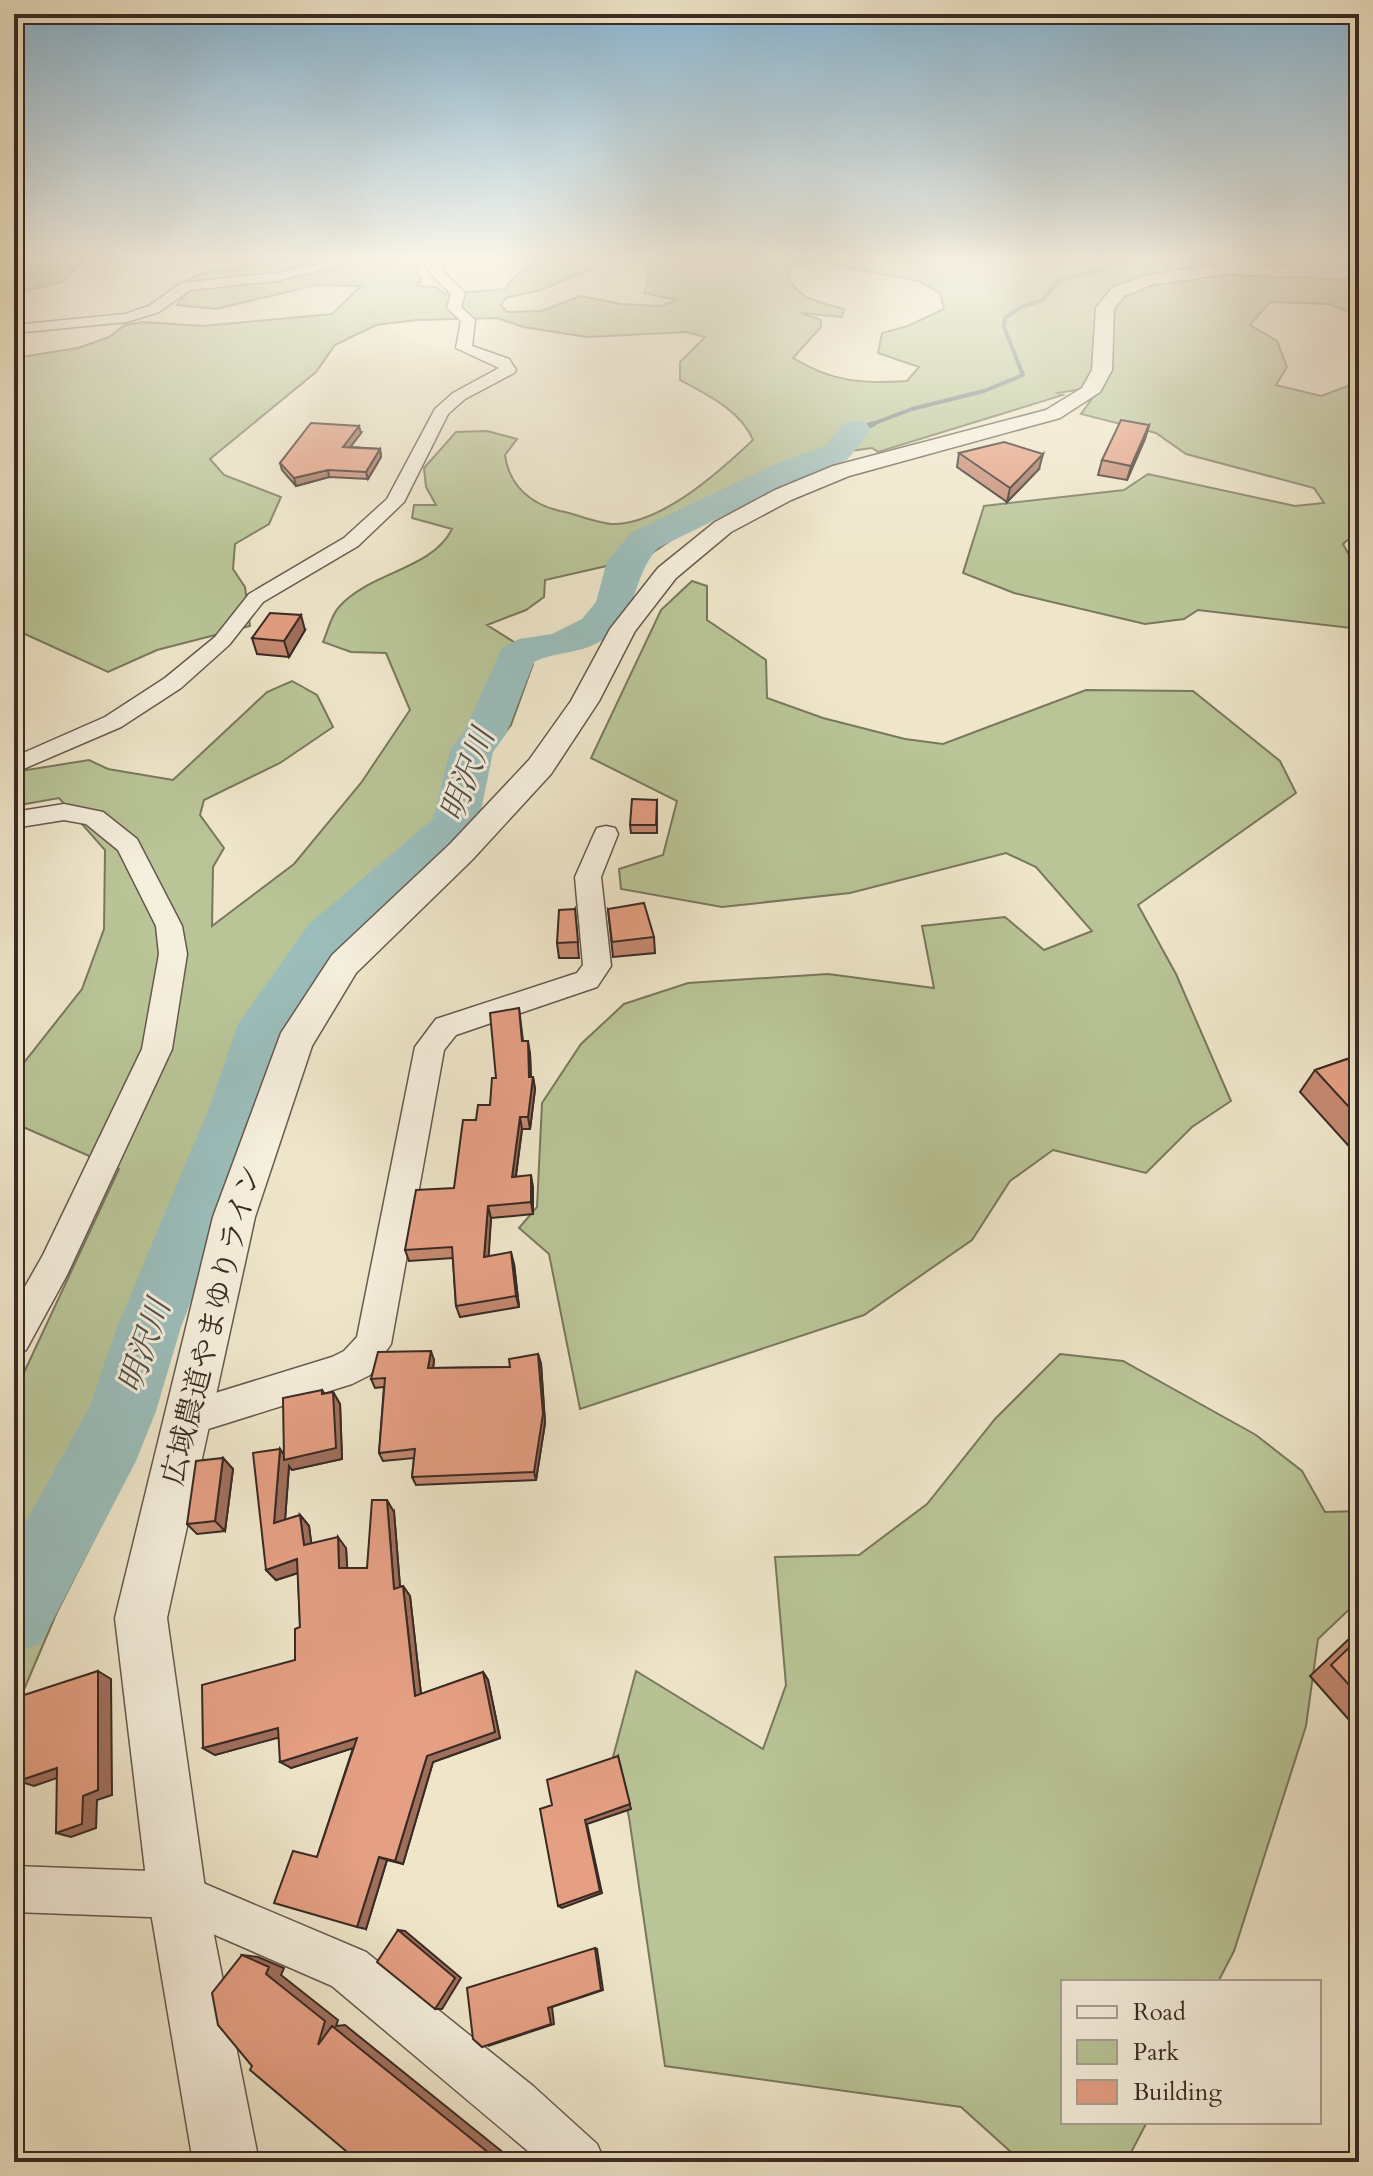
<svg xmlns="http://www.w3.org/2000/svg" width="1373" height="2176" viewBox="0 0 1373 2176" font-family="Cardo,'Noto Serif JP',serif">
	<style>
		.green { fill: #b9c597; stroke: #79785e; stroke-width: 2; fill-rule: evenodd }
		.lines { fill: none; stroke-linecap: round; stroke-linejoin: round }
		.stream-far1 { stroke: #74837f; stroke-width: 4 }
		.stream { stroke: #74837f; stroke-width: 6 }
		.river { fill: #9bbebc; fill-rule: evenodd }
		.minor-casing { stroke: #66594e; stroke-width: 3 }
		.tertiary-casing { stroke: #66594e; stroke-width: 3 }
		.minor { fill: #f5efdd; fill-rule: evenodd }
		.tertiary { fill: #f5efdd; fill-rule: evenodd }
		.wall { fill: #c58971; stroke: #392a24; stroke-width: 2 }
		.shaded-wall { fill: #a06f5c; stroke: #392a24; stroke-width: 2 }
		.building { fill: #e59f83; stroke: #392a24; stroke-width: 2 }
		.labels { text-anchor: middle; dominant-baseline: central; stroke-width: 6; stroke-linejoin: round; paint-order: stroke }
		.street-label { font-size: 30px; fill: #392a24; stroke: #f5efdd }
		.water-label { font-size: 32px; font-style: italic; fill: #524f4a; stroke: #f5efdd }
	</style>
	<rect width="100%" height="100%" fill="#efe6ca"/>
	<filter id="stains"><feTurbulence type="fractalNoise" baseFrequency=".0025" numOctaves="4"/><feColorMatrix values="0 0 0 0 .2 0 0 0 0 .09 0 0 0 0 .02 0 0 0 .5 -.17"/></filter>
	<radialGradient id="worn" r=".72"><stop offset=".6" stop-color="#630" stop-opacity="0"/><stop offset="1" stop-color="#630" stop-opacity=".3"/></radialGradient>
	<path class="green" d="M14 257H84V259L63 282 14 293Z
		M329 257H422L416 272 422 277 417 286 435 287 446 294 505 289C529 254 550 258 588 270L541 290 506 298 501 305 507 312 541 311 581 296 621 304 661 306 677 300 644 293 649 275 647 262 653 257H1359V317L1330 304 1270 302 1250 325 1277 341 1287 367 1276 385 1321 396 1359 382V530L1343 544 1359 573V629L1198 610 1184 619 1145 624 1014 593 963 573 984 506 1124 490 1148 474 1295 506 1324 503 1314 488 1186 454 1156 433 1081 414 1101 386 1058 393 1063 395 878 452 872 448 836 453 813 471 686 530 646 557 545 580 544 597 526 610 487 625 514 642 533 664 511 725 482 762 464 829 338 948 282 1032 187 1279 120 1488 57 1612 14 1713V1394L119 1169 14 1123 19 1069 82 989 104 929 105 850 59 798 14 806V772L89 760 108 769 173 780 267 692 292 681 317 695 333 727 280 763 204 800 200 815 224 848 213 867 212 926 294 864 361 783 410 710 386 653 351 652 323 642C328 631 331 615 339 607 369 572 432 570 452 529L412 518 414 505H436L426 487 424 468 456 432 487 431 517 439 505 455C509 485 530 504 560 511 577 514 598 524 614 524 663 523 719 472 753 440 741 411 708 395 680 380V362L705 337 687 332 587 337 523 327 497 318 417 320 376 325 335 345 316 372 210 459 224 475 281 497 269 524 235 544 233 569 245 587 250 626 157 650 108 672 14 629V358L78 348 109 337 125 325 144 322 203 326 332 314 361 286 316 285 216 309 177 305 190 289 187 280 208 271ZM819 262 919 281 940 293 944 309 908 326 882 333 878 353 919 367 907 381C863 384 832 382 793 358L821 327V320L801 313 842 317 844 309C819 302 792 299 787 269Z
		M692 581 707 586V620L766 660 767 698 823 718 905 739 943 744 1086 690 1193 691 1280 761 1296 793 1138 905 1176 974 1231 1101 1192 1127 1146 1173 1053 1150 1010 1181 972 1240 864 1315 580 1409 549 1254 519 1228 537 1207 542 1103 581 1044 624 1004 688 983 828 974 934 988 922 926 1005 917 1044 950 1092 931 1036 867 1006 853 850 893 722 907 621 889 619 869 663 855 677 801 591 758 661 610Z
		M1060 1354 1123 1361 1256 1435 1302 1471 1325 1512 1359 1511V1600L1318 1639 1306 1726 1234 1951 1218 1982H1063V2122H1147L1126 2162H1022L961 2107 665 2066 629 1817 613 1757 636 1671 763 1749 786 1685 775 1557 859 1555 927 1504 995 1419Z"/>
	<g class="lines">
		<path class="stream-far1" d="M867 426 912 409 984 391 1023 375 1004 327 1005 318 1021 307 1043 300 1058 281 1106 268 1111 257"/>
		<path class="stream" d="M855 430 873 424"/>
		<path class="river" d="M855 421 866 423 871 430 847 460 804 476 658 548C634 573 638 610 610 634 588 655 557 650 534 662L506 734 493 752 478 825 471 836 345 950 283 1043 267 1103 181 1327 156 1411 136 1461 41 1643 14 1654V1543L89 1408 117 1327 211 1103 238 1024 309 924 433 819 450 750 465 730 502 648 519 639 552 634 582 619 596 602 607 561 632 532 780 462 825 446 844 423Z"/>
		<defs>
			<path id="minor" d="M351 257H375L276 281 190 290 159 312 127 322 14 333V325L125 314 149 306 181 283 276 273Z
				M435 257H447L443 271 465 293 461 307 475 320 472 346 509 359 516 370 514 373 465 399 448 414 404 502 358 546 263 602 229 645 181 688 121 727 14 773V757L105 717 165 678 215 637 249 594 344 538 387 499 435 409 453 393 499 368 456 348 461 321 447 308 451 294 429 272Z
				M64 804 103 812 137 839 182 926 187 954 172 1049 67 1275 26 1350 14 1355V1306L43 1255 142 1049 159 954 156 926 118 850 86 824 64 820 14 828V812Z
				M606 826 615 828 618 834 601 877 611 966 597 987 456 1035 444 1050 391 1344 370 1375 352 1384 186 1436 173 1430 168 1418 173 1406 332 1357 344 1351 357 1337 415 1047 436 1019 577 973 583 965 575 877 594 834 597 828Z
				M14 1866 177 1872 366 1952 533 2086 597 2144 605 2162H541L332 1986 176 1918 14 1912Z"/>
			<path id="tertiary" d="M1226 264 1359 269V279L1226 274 1151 285 1124 296 1114 309 1112 370 1100 392 1060 418 849 476 791 500 731 532 676 578 635 631 599 701 551 774 472 860 356 973 312 1046 255 1217 167 1618 206 1895 259 2162H193L148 1895 115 1618 213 1217 281 1033 332 955 450 844 529 760 571 701 610 629 658 568 715 522 775 490 833 466 1046 410 1082 388 1092 370 1096 308 1112 288 1147 275Z"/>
		</defs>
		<use href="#minor" class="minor-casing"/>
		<use href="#tertiary" class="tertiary-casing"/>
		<use href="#minor" class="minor"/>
		<use href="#tertiary" class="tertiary"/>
	</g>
	<path class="wall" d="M1149 425 1145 439 1127 480 1098 475 1102 460Z
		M361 433 350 447 380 449 381 457 368 479 329 477 296 486 282 470 280 463Z
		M959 453 1039 469 1007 502 957 467Z
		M305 630 289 657 257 654 252 638Z
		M657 800V833H631L630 825Z
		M575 909 579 958H559L557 943Z
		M608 909 654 937 655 953 613 957Z
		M519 1008 523 1041 530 1053 531 1077H533L535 1089 530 1129H522L516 1176 533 1187V1214L491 1218 488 1256 514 1264 519 1307 460 1317 456 1306 453 1258 409 1261 405 1250 454 1188 476 1120 490 1105 496 1078Z
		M1359 1055V1152L1355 1153 1300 1092 1315 1070Z
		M538 1354 541 1364 545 1423 536 1480 416 1485 412 1477 414 1458 383 1461 379 1453 384 1387 375 1388 371 1379 434 1360 433 1368 510 1367Z
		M322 1390 325 1394 333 1392 340 1404 342 1459 292 1470 289 1466 285 1520 300 1515 309 1526 311 1543 346 1548 347 1568H367L394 1512 400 1587 403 1586 410 1596 421 1694 483 1672 488 1680 500 1738 433 1762 403 1864 387 1860 366 1929 317 1857 353 1748 291 1768 278 1737 215 1755 203 1748 295 1660 300 1627 298 1573 276 1580 266 1570 280 1449 284 1455Z
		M223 1458 233 1469 225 1531 197 1534 187 1524Z
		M1359 1632V1731L1310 1676 1352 1636Z"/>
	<path class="shaded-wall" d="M1149 425 1145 439 1127 480 1131 466Z
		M359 426 361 433 345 454 343 447Z
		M380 449 381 457 368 479 366 472Z
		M1043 454 1039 469 1007 502 1010 488Z
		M328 470 329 477 296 486 294 478Z
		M301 615 305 630 289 657 284 641Z
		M528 1041 530 1053 531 1089 529 1077Z
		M533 1077 535 1089 530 1129 528 1117Z
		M520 1117 522 1129 514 1188 512 1177Z
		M531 1175 533 1187V1214L531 1202Z
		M488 1206 491 1218 488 1268 484 1257Z
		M511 1252 514 1264 519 1307 516 1296Z
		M431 1351 434 1360 432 1378 428 1368Z
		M538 1354 541 1364 545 1423 536 1480 534 1472Z
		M333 1392 340 1404 342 1459 292 1470 289 1466 284 1534 274 1523 280 1449 287 1459Z
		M223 1458 233 1469 225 1531 215 1521Z
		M387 1500 394 1512 401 1599 394 1589Z
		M300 1515 309 1526 313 1556 304 1545Z
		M338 1537 346 1548 348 1578 339 1568Z
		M297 1559 307 1570 276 1580 266 1570Z
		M403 1586 410 1596 422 1703 415 1696Z
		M98 1671 111 1679 112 1795 97 1800 96 1828 71 1837 56 1833Z
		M483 1672 488 1680 500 1738 433 1762 403 1864 395 1861 427 1756Z
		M278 1728 288 1735 215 1755 203 1748Z
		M357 1738 366 1744 291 1768 280 1762Z
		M618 1756 631 1809 587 1824 602 1893 562 1908 558 1906 585 1820Z
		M57 1768 71 1773 34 1786 18 1781Z
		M379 1857 387 1860 366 1929 357 1927Z
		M398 1930 405 1931 461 1978 442 2009H435Z
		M595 1948 597 1949 603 1990 552 2007 554 2024 488 2046 548 2008Z
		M242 1955 258 1957 284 1968 281 1975 338 2020 336 2026 345 2025 515 2162H500L318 2045Z"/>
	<path class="building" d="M1121 420 1149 425 1131 466 1102 460Z
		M311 423 359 426 343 447 380 449 366 472 328 470 294 478 280 463Z
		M1004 442 1043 454 1010 488 959 453Z
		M270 613 301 615 284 641 252 638Z
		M632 799 657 800 656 825H630Z
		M644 903 654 937 612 942 608 909Z
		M575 909 578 942 557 943 559 910Z
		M519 1008 522 1041H528L529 1077H533L528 1117H520L512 1177 531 1175V1202L488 1206 484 1257 511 1252 516 1296 456 1306 452 1247 405 1250 416 1190 454 1188 463 1120H476L478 1105H490L492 1078H496L490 1013Z
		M1359 1055V1118L1315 1070Z
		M431 1351 428 1368 510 1367 509 1359 538 1354 543 1414 534 1472 412 1477 415 1449 379 1453 385 1378 371 1379 378 1352Z
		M322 1390V1394L333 1392 336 1448 284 1460 283 1398Z
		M280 1449 274 1523 300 1515 304 1545 338 1537 339 1568H367L372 1500H387L394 1589 403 1586 415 1696 483 1672 495 1732 427 1756 395 1861 379 1857 357 1927 274 1903 293 1851 317 1857 357 1738 280 1762 278 1728 203 1748 202 1685 295 1660V1629L300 1627 297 1559 266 1570 253 1453Z
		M223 1458 215 1521 187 1524 196 1461Z
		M1359 1638V1696L1331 1665Z
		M98 1671V1790L83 1796 82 1824 56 1833 57 1768 18 1781 21 1696Z
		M618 1756 630 1804 585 1820 600 1891 558 1906 540 1809 552 1805 547 1780Z
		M398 1930 455 1978 435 2009 377 1962Z
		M595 1948 601 1990 548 2008 551 2024 482 2047 473 2039 467 1988Z
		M242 1955 269 1967 266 1974 325 2021 318 2045 332 2026 500 2162H359L250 2070 252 2066 218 2025 212 1993Z"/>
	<linearGradient id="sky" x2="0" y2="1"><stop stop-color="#89b8d6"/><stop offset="0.46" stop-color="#f8f4e7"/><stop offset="1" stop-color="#f8f4e7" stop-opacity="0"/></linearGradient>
	<rect width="1373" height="561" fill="url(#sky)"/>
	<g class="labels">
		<g class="street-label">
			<text transform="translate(212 1325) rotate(-76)">広域農道やまゆりライン</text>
		</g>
		<g class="water-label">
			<text transform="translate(468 775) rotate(-69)">明沢川</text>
			<text transform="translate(145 1346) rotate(-71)">明沢川</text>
		</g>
	</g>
	<rect width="1373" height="2176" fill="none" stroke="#efe6ca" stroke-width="48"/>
	<rect x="16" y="16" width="1341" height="2144" fill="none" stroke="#392a24" stroke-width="4"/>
	<rect x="24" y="24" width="1325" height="2128" fill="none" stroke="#392a24" stroke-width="2"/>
	<rect x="1061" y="1980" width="260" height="144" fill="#f5efdd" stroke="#aaa093" stroke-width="2"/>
	<rect x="1077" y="2006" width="40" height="12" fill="#f5efdd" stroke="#aaa093" stroke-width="2"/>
	<text x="1133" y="2020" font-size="24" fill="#392a24">Road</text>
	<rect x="1077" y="2040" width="40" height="24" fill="#b9c597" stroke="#aaa093" stroke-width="2"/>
	<text x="1133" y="2060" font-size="24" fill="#392a24">Park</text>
	<rect x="1077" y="2080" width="40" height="24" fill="#e59f83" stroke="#aaa093" stroke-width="2"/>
	<text x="1133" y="2100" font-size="24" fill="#392a24">Building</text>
	<rect width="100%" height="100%" filter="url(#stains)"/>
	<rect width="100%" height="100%" fill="url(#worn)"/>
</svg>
